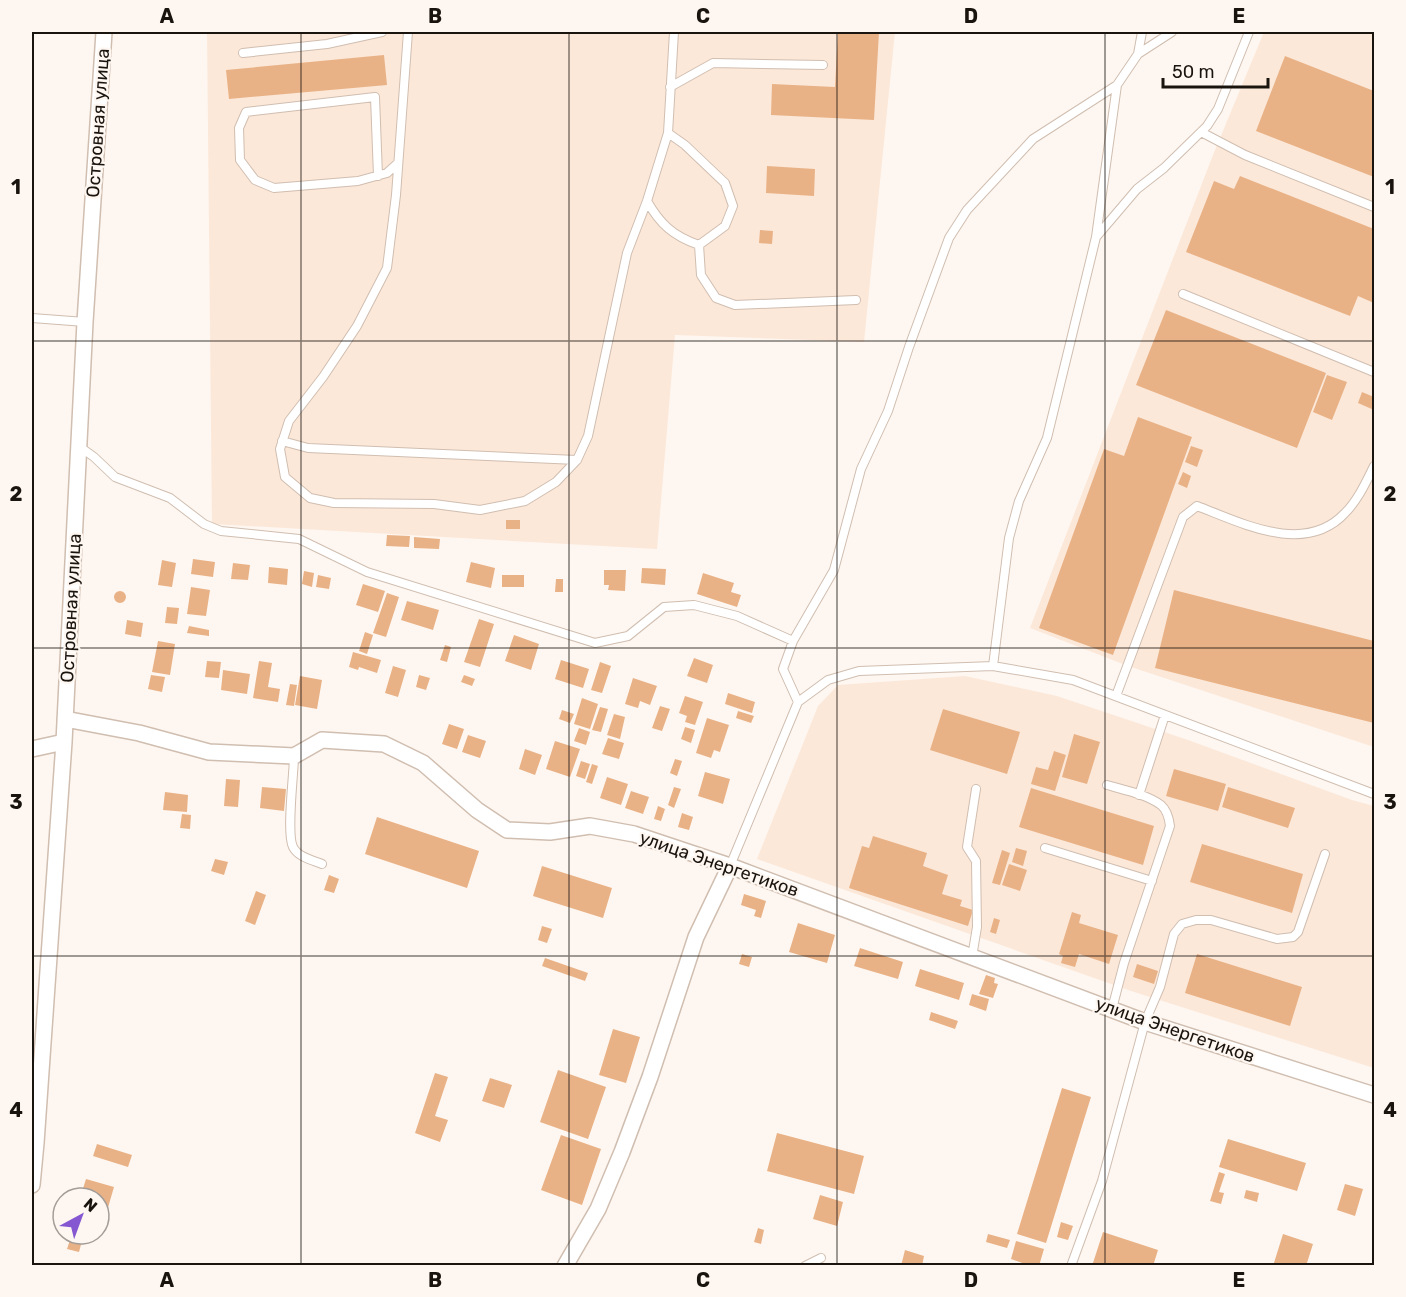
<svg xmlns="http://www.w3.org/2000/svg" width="1406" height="1297" viewBox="0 0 1406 1297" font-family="Rubik,sans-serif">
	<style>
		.built { fill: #fce8d9 }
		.building { fill: #e9b286 }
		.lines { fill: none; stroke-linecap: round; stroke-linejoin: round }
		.service-casing { stroke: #d0beb0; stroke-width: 10 }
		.minor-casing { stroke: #d0beb0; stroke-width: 18 }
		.service { stroke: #fff; stroke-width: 8 }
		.minor { stroke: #fff; stroke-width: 15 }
		.grid { fill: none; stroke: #1a140f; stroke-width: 1.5; stroke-opacity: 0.55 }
		.labels { text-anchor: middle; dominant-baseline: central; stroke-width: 4.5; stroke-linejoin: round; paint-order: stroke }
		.street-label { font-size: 18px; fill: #1a140f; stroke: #fef7f1 }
		.neatline { fill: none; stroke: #1a140f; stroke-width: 2 }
		.grid-label { font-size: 20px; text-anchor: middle; font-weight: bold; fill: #1a140f }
	</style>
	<rect width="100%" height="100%" fill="#fef7f1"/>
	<path class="built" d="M207 32H895L864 342 675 335 657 549 212 524Z
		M1264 32H1374V747L1128 666 1030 628 1213 155Z
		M965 676 1057 696 1188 740 1352 800 1374 806V1068L1131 991 757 859 818 706 838 685Z"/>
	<path class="building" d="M838 32H879L874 120 771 115 772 84 835 87Z
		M384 55 387 85 229 99 226 70Z
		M1285 56 1374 91V177L1256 131Z
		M767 166 815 169 814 196 766 193Z
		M1240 176 1374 229V303L1358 296 1350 316 1186 252 1214 181 1234 189Z
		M760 230 773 231 772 244 759 243Z
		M1166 310 1326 373 1297 448 1136 385Z
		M1327 375 1347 382 1332 420 1313 412Z
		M1362 392 1374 397V410L1358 403Z
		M1138 417 1192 437 1113 655 1039 628 1104 449 1124 456Z
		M1191 446 1203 450 1197 467 1185 462Z
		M1183 472 1191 476 1187 488 1178 484Z
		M506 520H520V529H506Z
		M387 535 410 536 409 547 386 546Z
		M414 537 440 539 439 549 414 548Z
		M193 559 215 562 213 577 191 574Z
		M162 560 176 563 172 587 158 585Z
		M471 562 495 568 491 588 466 582Z
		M233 563 250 565 248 580 231 579Z
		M269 567 288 569 287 585 268 583Z
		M642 568 666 569 665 585 641 583Z
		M604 570H626L625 591 608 590 609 585H604Z
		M304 571 314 573 312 587 302 584Z
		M703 573 734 583 731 592 741 595 737 607 697 594Z
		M318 575 331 578 329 589 316 587Z
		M502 575H524V587H502Z
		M556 579H563V592H555Z
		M363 584 385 591 378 612 356 605Z
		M191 587 210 590 206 616 187 614Z
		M1174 590 1374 641V723L1155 668Z
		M114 597a6 6 0 1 1 12 0a6 6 0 1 1-12 0Z
		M387 593 399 597 386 637 373 633Z
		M407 601 439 610 433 630 401 620Z
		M167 607 179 608 177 624 165 623Z
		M479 619 494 624 480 667 464 662Z
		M127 620 143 623 141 637 125 634Z
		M189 626 209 630V636L187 633Z
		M365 632 373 635 367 654 359 651Z
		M514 635 539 644 531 670 505 661Z
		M158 641 175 644 170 675 152 672Z
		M445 645 451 647 447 662 440 660Z
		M353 652 381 660 377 673 359 667 358 670 349 667Z
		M694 658 713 665 707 683 687 676Z
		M561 660 589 669 583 688 555 679Z
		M207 661 221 662 219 678 205 677Z
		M259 661 272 663 268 687 280 689 278 702 253 698Z
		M600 662 611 666 602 693 591 690Z
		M393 666 406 670 398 697 385 693Z
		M223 670 250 674 247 694 221 690Z
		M151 675 165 677 162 692 148 689Z
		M419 675 430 678 426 690 416 687Z
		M464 675 475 679 472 686 461 682Z
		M300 676 322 680 317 709 295 705Z
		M633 678 657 686 650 705 640 701 638 708 625 704Z
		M290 684 297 685 294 706 286 705Z
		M728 693 755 702 752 713 725 704Z
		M685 696 703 702 695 725 685 722 687 716 679 713Z
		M582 698 598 704 590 729 574 724Z
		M660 706 670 709 662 731 652 728Z
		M600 707 608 709 601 732 592 730Z
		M943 709 1020 732 1007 774 930 750Z
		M562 710 574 714 570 723 559 719Z
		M738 711 754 716 751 723 736 718Z
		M614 714 625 717 620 739 607 735Z
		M707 718 729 725 720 752 714 750 711 758 696 753Z
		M449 724 464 729 457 749 442 744Z
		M685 727 695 730 691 743 681 739Z
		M579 728 590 732 586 745 574 741Z
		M1074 734 1100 742 1087 784 1062 777Z
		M468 735 486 741 480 758 462 752Z
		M608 738 624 743 619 759 602 754Z
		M555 741 580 749 570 777 546 769Z
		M525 749 542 755 535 775 519 769Z
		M1054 751 1066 755 1055 791 1031 784 1036 767 1048 770Z
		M675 759 682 761 677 776 670 773Z
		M581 761 590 764 585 779 576 776Z
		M592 764 598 766 592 784 586 782Z
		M1174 769 1226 784 1218 811 1166 796Z
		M705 772 730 779 723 804 698 796Z
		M607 777 628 784 621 805 600 798Z
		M226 779 240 780 238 807 224 806Z
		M262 787 286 789 284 811 260 808Z
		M674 787 681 789 674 808 668 805Z
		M1228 787 1295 808 1288 828 1222 807Z
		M1031 788 1154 826 1143 865 1019 827Z
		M631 791 649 797 643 814 625 808Z
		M165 792 188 795 187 812 163 810Z
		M658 806 665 809 661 821 654 819Z
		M682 813 693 817 689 830 678 827Z
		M182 814 191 815 190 829 180 828Z
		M377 817 479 851 467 888 365 854Z
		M873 836 927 853 923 866 948 875 942 894 962 900 960 906 973 910 968 926 849 888 862 846 869 848Z
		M1202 844 1303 874 1292 913 1190 882Z
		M1016 848 1027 851 1023 866 1012 862Z
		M1002 850 1010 853 1000 885 992 883Z
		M215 859 228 862 224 875 211 871Z
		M1009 864 1027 870 1020 891 1002 885Z
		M542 866 612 888 603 918 533 896Z
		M329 875 339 879 334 893 324 890Z
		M256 891 266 895 255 925 245 921Z
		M744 894 766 901 761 918 754 916 756 910 741 905Z
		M1072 912 1081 915 1079 923 1118 935 1109 964 1079 954 1075 967 1061 963 1063 956 1059 954Z
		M994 918 1000 920 996 934 990 932Z
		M798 923 835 935 827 963 789 952Z
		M542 926 552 929 547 943 538 940Z
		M860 948 903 962 898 979 854 966Z
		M742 954 752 957 749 967 739 964Z
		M1197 954 1302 987 1290 1026 1185 993Z
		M545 958 588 973 585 981 542 966Z
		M1137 964 1158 971 1154 984 1133 977Z
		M920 969 964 983 959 1000 915 986Z
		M986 975 995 978 994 983 998 984 993 998 979 994Z
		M972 994 989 999 986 1011 969 1005Z
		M931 1012 958 1021 955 1029 929 1020Z
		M613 1029 640 1037 626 1083 599 1075Z
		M558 1070 606 1087 588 1139 540 1122Z
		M435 1073 448 1077 435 1116 448 1120 440 1142 415 1133Z
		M490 1078 512 1085 504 1108 482 1101Z
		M1062 1088 1091 1097 1046 1243 1017 1234Z
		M777 1133 864 1156 854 1194 767 1171Z
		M561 1135 601 1149 582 1205 541 1190Z
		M1228 1139 1306 1163 1297 1191 1219 1167Z
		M97 1144 132 1155 128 1167 93 1156Z
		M1219 1172 1225 1174 1219 1192 1224 1193 1221 1204 1210 1201Z
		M86 1179 114 1187 107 1211 99 1209V1198H80Z
		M1345 1184 1363 1189 1355 1216 1337 1210Z
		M1246 1190 1259 1193 1257 1202 1244 1198Z
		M820 1195 843 1202 837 1226 813 1219Z
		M1061 1222 1073 1226 1068 1240 1057 1237Z
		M758 1228 764 1230 761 1244 754 1242Z
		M1103 1232 1158 1250 1153 1266H1092Z
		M72 1234 83 1237 79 1252 67 1249Z
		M988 1234 1010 1240 1007 1248 986 1242Z
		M1283 1234 1313 1244 1306 1266H1273Z
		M1016 1241 1044 1249 1039 1266H1031L1011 1259Z
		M905 1250 924 1256 922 1266H901Z"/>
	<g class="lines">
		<defs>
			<path id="service" d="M408 32 396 195 387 268 357 326 323 377 289 421 280 449 285 477 310 498 334 503 434 504 480 510 525 501 556 482 577 460 588 436 627 253 647 201 668 133 674 32
				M243 53 327 44 382 32
				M1138 54 1142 32
				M670 87 713 63 823 65
				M1201 132 1245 155 1374 207
				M668 133 685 145 725 183 733 206 725 226 699 245
				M378 176 375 97 246 112 239 128 240 160 255 180 274 188 358 181 387 173 398 163
				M647 201C660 224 673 236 699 245L701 275 716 298 735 305 856 300
				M1097 236 1137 189 1164 168 1207 126 1218 109 1249 32
				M1183 294 1374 372
				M32 318 85 322
				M282 441 308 448 577 460
				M80 447 94 457 115 477 170 498 204 524 221 531 299 539 367 572 595 643 628 636 664 607 694 605 737 616 793 641
				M993 666 1009 538 1019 501 1047 438 1096 237 1117 85
				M1116 696 1183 517 1197 506C1242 523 1305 556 1345 513 1358 500 1366 482 1374 466
				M798 702 783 669 793 641 834 570 861 469 888 411 909 347 949 238 967 210 1033 139 1117 85 1138 54 1172 32
				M294 756C294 774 286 833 293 847 298 857 312 860 322 864
				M1107 785C1124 790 1146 794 1161 805 1167 810 1169 818 1170 826L1124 963 1112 1009
				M1139 795 1165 715
				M1045 848 1152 881
				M730 866 798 702 828 680 859 671 993 666 1073 680 1374 794
				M972 957 977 927 976 861 967 847 976 789
				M805 1266 821 1258
				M1071 1266 1102 1181 1145 1022 1160 987 1174 934 1182 924 1196 920H1211L1277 939 1293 937 1298 932 1325 854"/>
			<path id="minor" d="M65 719 139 733 209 752 294 756 322 740 384 744 423 763 477 810 507 830 550 832 590 826 634 834 730 866 1145 1022 1374 1095
				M32 749 64 742
				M32 1185 36 1143 64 742 85 322 104 32
				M565 1266 598 1209 622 1152 650 1077 696 937 730 866"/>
		</defs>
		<use href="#service" class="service-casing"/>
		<use href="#minor" class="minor-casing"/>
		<use href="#service" class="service"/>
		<use href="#minor" class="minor"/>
	</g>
	<path class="grid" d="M301 32V1266M569 32V1266M837 32V1266M1105 32V1266M32 341H1374M32 648H1374M32 956H1374"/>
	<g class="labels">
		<g class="street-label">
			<text transform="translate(98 123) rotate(-86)">Островная улица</text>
			<text transform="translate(71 608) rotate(-87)">Островная улица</text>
			<text transform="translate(719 864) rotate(19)">улица Энергетиков</text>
			<text transform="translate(1175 1030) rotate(19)">улица Энергетиков</text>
		</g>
	</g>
	<rect width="1406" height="1297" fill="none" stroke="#fef7f1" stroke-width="66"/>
	<g transform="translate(81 1216) rotate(41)"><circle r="28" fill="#fef7f1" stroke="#a39c97" stroke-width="1.5"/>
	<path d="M0-4.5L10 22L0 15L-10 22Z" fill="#8557d1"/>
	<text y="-9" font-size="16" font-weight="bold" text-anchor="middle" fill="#1a140f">N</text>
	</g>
	<path d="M1163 78v9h105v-9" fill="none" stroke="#1a140f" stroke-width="3"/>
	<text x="1172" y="78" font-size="18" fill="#1a140f" stroke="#fef7f1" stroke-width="4.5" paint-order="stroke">50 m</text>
	<rect x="33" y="33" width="1340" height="1231" class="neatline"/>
	<g class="grid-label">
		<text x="167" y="23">A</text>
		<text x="435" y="23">B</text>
		<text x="703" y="23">C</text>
		<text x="971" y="23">D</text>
		<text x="1239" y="23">E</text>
		<text x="16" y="194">1</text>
		<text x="1390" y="194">1</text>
		<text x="16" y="501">2</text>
		<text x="1390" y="501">2</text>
		<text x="16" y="809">3</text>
		<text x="1390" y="809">3</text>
		<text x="16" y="1117">4</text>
		<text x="1390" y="1117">4</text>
		<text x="167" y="1287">A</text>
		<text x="435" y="1287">B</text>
		<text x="703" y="1287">C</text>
		<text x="971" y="1287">D</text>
		<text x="1239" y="1287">E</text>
	</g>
</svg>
